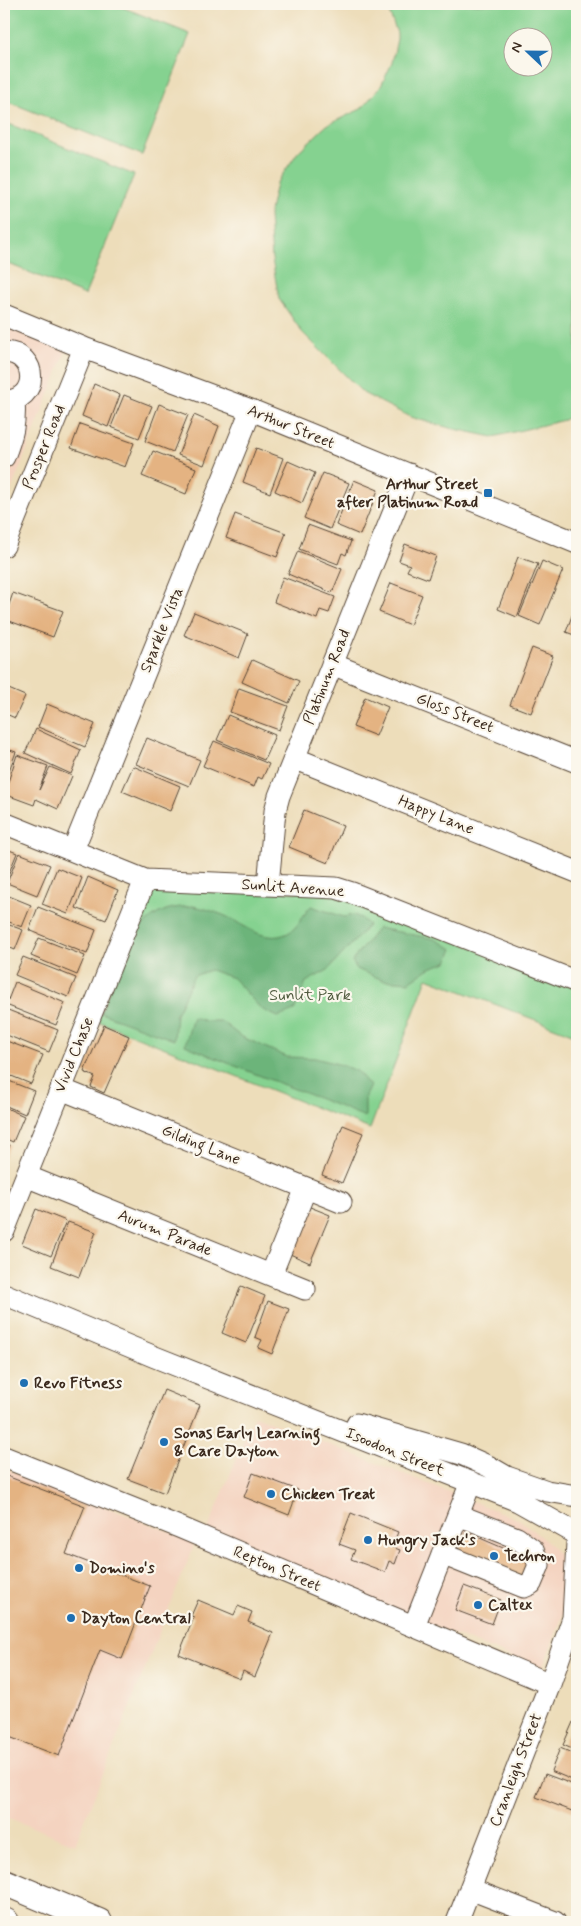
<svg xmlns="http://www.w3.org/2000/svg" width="581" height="1926" viewBox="0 0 581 1926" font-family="Mynerve,sans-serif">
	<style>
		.built { fill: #f4d3c0 }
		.green { fill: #85d290; stroke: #607e57; fill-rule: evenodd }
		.forest { fill: #6cb47a; stroke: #546f4c }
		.building { fill: #e4b382 }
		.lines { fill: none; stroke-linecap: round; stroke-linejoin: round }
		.minor-casing { stroke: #564535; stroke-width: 23 }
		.major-casing { stroke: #564535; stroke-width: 28 }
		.minor { stroke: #fff; stroke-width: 21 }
		.major { stroke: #fff; stroke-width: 26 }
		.poi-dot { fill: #1f6fb2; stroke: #fbf7ec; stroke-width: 2 }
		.labels { text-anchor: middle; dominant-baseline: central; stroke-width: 4.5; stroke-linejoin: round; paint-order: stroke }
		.street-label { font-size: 16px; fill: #3b2a1e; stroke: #fbf7ec }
		.poi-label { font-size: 16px; font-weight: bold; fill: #3b2a1e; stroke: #fbf7ec; text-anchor: start }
		.park-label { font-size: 16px; fill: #515c40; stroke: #fbf7ec }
	</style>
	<rect width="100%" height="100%" fill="#fbf7ec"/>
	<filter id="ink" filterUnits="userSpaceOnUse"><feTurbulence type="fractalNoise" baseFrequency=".02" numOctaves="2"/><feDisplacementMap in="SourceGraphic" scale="10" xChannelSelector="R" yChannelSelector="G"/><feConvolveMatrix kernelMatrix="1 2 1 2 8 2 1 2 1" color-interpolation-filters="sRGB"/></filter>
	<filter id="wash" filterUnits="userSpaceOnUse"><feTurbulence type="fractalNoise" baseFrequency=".0096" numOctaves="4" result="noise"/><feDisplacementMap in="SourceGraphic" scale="20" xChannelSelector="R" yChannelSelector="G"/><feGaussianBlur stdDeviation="1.12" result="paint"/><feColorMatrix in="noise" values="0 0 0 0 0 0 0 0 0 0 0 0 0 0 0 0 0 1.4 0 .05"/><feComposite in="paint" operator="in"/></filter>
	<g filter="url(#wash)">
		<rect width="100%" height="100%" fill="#edddba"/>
		<path class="built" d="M4 326 66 351 4 508Z
			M254 1415 520 1520 552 1546 560 1558 565 1577 563 1615 542 1669 205 1537Z
			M4 1468 194 1541 193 1548 75 1844 4 1816Z"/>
		<path class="green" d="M4 4H114L190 34 142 155 4 100Z
			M386 4H577V412L564 420 493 437 450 428 410 417 363 393 302 332 279 299 272 259 269 215 276 184 298 152 327 125 361 109 381 86 392 63 397 39V33ZM514 38H544V68H514Z
			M4 122 134 175 85 295 4 262Z
			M151 889 334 893 577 988V1036L427 978 370 1129 97 1021Z"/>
		<path class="forest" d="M193 906C203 908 213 911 223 915 243 923 264 945 288 933 298 928 303 914 311 906L344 917 354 915 361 918 369 925 328 970 306 982 294 1011 278 1017 261 1009 233 978 210 970 194 976 176 1014 174 1040 101 1013C114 979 127 924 166 910 174 907 184 907 193 906Z
			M378 928 435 939 453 949 447 962 430 968 409 982 383 980 366 973 357 969 352 961Z
			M193 1017 205 1021H221L240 1036 287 1057 315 1058 342 1065 358 1072 370 1086 365 1096V1117C305 1092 244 1071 185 1045Z"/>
		<g id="blocks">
			<path class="building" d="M94 384 120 395 108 427 82 416Z
				M124 395 152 406 139 438 111 427Z
				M159 404 188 415 173 452 145 441Z
				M194 415 219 426 204 465 178 455Z
				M80 424 134 443 125 467 71 448Z
				M256 448 283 458 270 493 243 482Z
				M153 451 196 468 186 494 142 476Z
				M288 461 315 473 302 503 275 491Z
				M323 473 349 483 330 529 304 518Z
				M354 480 378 490 360 535 336 525Z
				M235 514 286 533 277 557 226 538Z
				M308 525 351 541 346 555 342 553 338 564 299 549Z
				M405 544 436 556 428 579 407 571 410 565 399 561Z
				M298 551 342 569 332 593 288 574Z
				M518 557 538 564 517 617 498 609Z
				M542 561 563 570 540 625 519 616Z
				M283 577 335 597 329 613 320 610 317 619 274 602Z
				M391 583 422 595 410 625 379 612Z
				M13 593 63 611 53 637 4 619Z
				M577 602V636L566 632Z
				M194 612 248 634 239 658 184 635Z
				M532 648 553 656 531 713 510 705Z
				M252 660 299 681 289 703 242 682Z
				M4 687 25 696 15 718 4 713Z
				M239 688 288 706 279 730 230 712Z
				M365 697 388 707 376 736 353 727Z
				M47 704 95 724 85 747 38 727Z
				M228 715 275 735 264 760 217 740Z
				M36 729 81 750 71 774 25 753Z
				M147 738 200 760 189 786 136 764Z
				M214 741 269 764 262 779 258 777 254 787 203 766Z
				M4 748 16 752 4 784Z
				M17 755 48 766 39 790 50 767 72 776 58 809 36 799 34 805 4 794Z
				M133 766 180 786 170 811 122 791Z
				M304 810 343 826 328 863 289 847Z
				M4 848 17 853 4 885Z
				M19 853 50 865 37 895 7 883Z
				M57 868 82 878 68 914 42 904Z
				M88 877 118 890 106 920 76 908Z
				M4 894 31 905 22 927 4 920Z
				M38 907 96 930 87 954 29 930Z
				M4 923 23 930 15 950 4 945Z
				M39 938 85 956 77 975 31 956Z
				M23 957 76 978 68 997 15 975Z
				M15 982 65 1003 56 1025 6 1005Z
				M8 1010 58 1030 49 1052 4 1034V1021Z
				M104 1025 129 1036 104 1093 91 1087 95 1077 84 1072Z
				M4 1040 43 1055 31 1084 4 1073Z
				M4 1079 34 1091 25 1114 4 1105Z
				M4 1107 24 1116 13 1142 4 1138Z
				M343 1125 363 1133 342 1183 322 1175Z
				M4 1142 10 1145 4 1159Z
				M310 1207 330 1215 310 1263 290 1254Z
				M36 1209 66 1221 51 1256 22 1244Z
				M68 1222 96 1232 79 1277 51 1266Z
				M241 1286 265 1296 246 1343 222 1333Z
				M268 1301 289 1309 272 1354 258 1348 262 1340 255 1337Z
				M164 1390 200 1405 165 1493 128 1479Z
				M253 1473 298 1490 289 1515 244 1497Z
				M4 1475 85 1506 66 1554 150 1586 122 1659 100 1650 59 1756 4 1735Z
				M351 1513 398 1532 392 1547 400 1550 395 1564 389 1561 385 1572 351 1559 355 1550 339 1544Z
				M466 1532 531 1560 522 1580 457 1552Z
				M464 1586 501 1600 492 1624 455 1610Z
				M198 1600 234 1615 238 1606 252 1612 248 1622 273 1633 255 1677 243 1671 240 1679 179 1654 194 1617 191 1616Z
				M573 1722 577 1724V1751L563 1745Z
				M560 1748 577 1755V1782L551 1771Z
				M545 1774 577 1786V1813L536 1797Z"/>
		</g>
	</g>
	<g filter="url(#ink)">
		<use href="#blocks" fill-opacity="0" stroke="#564535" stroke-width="1"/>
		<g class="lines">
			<defs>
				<path id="minor" d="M4 315 84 348 251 410 577 543
					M4 352C40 353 39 402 4 401
					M4 457C12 436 16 424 14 400
					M4 546 84 348
					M332 664 577 762
					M294 758 577 872
					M4 823 145 880 336 888 352 893 577 982
					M73 850 251 410
					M268 885 275 811 279 796 409 474
					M61 1089 341 1202
					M26 1176 305 1289
					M4 1231 145 880
					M271 1275 306 1188
					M4 1294 155 1357 518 1501 575 1533
					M357 1424 461 1454 488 1466 507 1477 547 1491 577 1496
					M4 1457 179 1527 550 1684
					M442 1554 524 1587 531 1584 539 1565 533 1550 517 1538 458 1515
					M573 1618 577 1542
					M414 1626 471 1482
					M470 1889 555 1922
					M457 1922 550 1684 573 1618 577 1611"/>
				<path id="major" d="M4 1882 99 1922
					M4 1921 6 1922"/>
			</defs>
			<use href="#minor" class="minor-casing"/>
			<use href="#major" class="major-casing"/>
			<use href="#minor" class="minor"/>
			<use href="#major" class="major"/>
		</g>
	</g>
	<g class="poi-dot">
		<rect x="483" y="488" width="10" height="10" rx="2.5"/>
		<circle cx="24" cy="1383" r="5"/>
		<circle cx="164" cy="1442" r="5"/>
		<circle cx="271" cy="1494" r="5"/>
		<circle cx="368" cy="1540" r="5"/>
		<circle cx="494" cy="1556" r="5"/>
		<circle cx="79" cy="1568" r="5"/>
		<circle cx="478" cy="1605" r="5"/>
		<circle cx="71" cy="1618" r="5"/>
	</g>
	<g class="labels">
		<g class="street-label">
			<text transform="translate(291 427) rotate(22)">Arthur Street</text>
			<text transform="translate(44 447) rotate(-68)">Prosper Road</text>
			<text transform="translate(162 630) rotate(-68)">Sparkle Vista</text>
			<text transform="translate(327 677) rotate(-68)">Platinum Road</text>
			<text transform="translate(455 713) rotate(22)">Gloss Street</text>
			<text transform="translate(436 815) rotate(22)">Happy Lane</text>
			<text transform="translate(293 888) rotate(4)">Sunlit Avenue</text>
			<text transform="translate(74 1055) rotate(-68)">Vivid Chase</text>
			<text transform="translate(201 1145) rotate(22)">Gilding Lane</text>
			<text transform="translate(165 1233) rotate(22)">Aurum Parade</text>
			<text transform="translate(395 1452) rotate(22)">Isoodon Street</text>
			<text transform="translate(277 1569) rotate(23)">Repton Street</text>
			<text transform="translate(516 1770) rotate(-69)">Cranleigh Street</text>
		</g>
		<g class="poi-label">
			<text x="478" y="484" text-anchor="end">Arthur Street<tspan x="478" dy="18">after Platinum Road</tspan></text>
			<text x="34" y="1383">Revo Fitness</text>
			<text x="174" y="1433">Sonas Early Learning<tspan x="174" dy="18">&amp; Care Dayton</tspan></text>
			<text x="281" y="1494">Chicken Treat</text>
			<text x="378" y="1540">Hungry Jack's</text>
			<text x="504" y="1556">Techron</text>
			<text x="89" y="1568">Domino's</text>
			<text x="488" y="1605">Caltex</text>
			<text x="81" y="1618">Dayton Central</text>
		</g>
		<g class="park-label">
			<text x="310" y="995">Sunlit Park</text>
		</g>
	</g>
	<rect width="581" height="1926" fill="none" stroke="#fbf7ec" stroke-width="20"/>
	<g transform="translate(528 52) rotate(292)"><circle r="24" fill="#fbf7ec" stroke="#aea59a"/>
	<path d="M0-4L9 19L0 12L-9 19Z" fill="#1f6fb2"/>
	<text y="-8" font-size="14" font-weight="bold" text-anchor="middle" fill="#3b2a1e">N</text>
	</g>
</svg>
